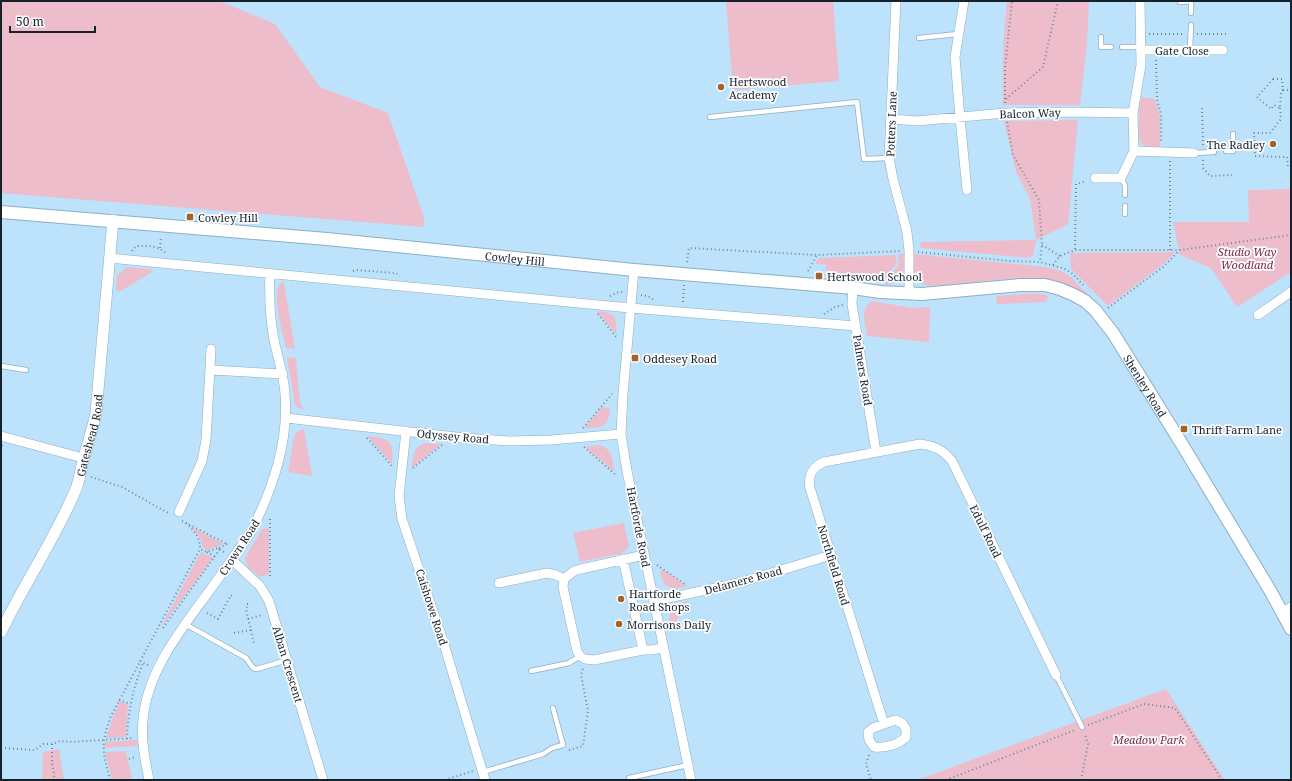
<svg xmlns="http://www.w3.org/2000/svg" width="1292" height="781" viewBox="0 0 1292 781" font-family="'Noto Serif',serif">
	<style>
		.green { fill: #edbdcc }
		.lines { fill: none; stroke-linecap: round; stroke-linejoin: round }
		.service-casing { stroke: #8baec6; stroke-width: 6 }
		.minor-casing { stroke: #8baec6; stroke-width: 10 }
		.tertiary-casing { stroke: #8baec6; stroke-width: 12 }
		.secondary-casing { stroke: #8baec6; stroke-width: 14 }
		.path { stroke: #6f899b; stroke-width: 2; stroke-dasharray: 1 3; stroke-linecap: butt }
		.service { stroke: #fff; stroke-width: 4.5 }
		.minor { stroke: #fff; stroke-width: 9 }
		.tertiary { stroke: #fff; stroke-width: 11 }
		.secondary { stroke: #fff; stroke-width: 12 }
		.poi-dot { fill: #a2622b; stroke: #fdfdfd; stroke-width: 1.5 }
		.labels { text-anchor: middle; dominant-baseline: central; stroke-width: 3.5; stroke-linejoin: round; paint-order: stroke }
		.street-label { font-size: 11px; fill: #15222c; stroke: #fdfdfd }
		.poi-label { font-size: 11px; fill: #15222c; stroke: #fdfdfd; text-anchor: start }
		.park-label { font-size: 11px; font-style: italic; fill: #7b294a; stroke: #fdfdfd }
	</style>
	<rect width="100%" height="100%" fill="#bde2fb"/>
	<path class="green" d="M1 1H220L275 24 320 87 388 113 424 218V227L1 193Z
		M726 1H833L839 81 733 90Z
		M1007 1H1089L1087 43 1080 105H1003C1002 70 1003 36 1007 1Z
		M1142 97 1155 99 1160 116V147C1150 147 1142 149 1139 138V106Z
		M1078 120 1068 224 1036 240 1033 255 1030 258 921 248 920 242 1036 240 1030 198 1016 172 1004 121Z
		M1291 189V272L1237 307 1211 268 1180 255 1173 222H1249L1248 190Z
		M1176 252 1161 266 1108 306 1071 269 1070 253Z
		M904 253C904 273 906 279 885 285V283L899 264 898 255Z
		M914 254 1045 267 1061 271 1070 276 1092 299C1077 290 1062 282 1044 279 1011 275 974 284 941 285 935 285 928 287 923 284 912 278 914 265 914 254Z
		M895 255 897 263 881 282C871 281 860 280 850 277 841 275 834 271 825 270L826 264H815L819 258Z
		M127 267 151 269 152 272 119 292 116 290 117 275Z
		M282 282H284L295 349 286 348C283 334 270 293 282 282Z
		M1036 293 1049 296 1046 302 997 304 996 296Z
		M872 301 913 308 930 307 929 342 867 336C865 323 859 309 872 301Z
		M596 311C616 313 617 315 616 334Z
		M287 357 296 358 300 403 304 410 297 407 295 404Z
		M602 407 610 408C608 429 602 427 584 428Z
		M304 429 312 476 288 472 294 436 297 432Z
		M367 436C390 439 394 440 392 464Z
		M425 443 441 444 412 468C413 457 413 447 425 443Z
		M600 445C613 450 612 458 614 470L613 471 585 447Z
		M624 523 629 546 623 553 580 562 573 533Z
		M190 526 224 544 208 550 202 547 201 539Z
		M269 528V574L260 577 248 567 245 558 262 529Z
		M201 552 213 558 163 625H162Z
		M662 569 687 586C671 590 664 590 660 572Z
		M689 601 672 627 669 619 671 609 678 604Z
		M1166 689 1225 780H917Z
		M120 701 128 705 126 737 106 738 113 716Z
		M137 740 138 744 136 746 105 748V742Z
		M59 749 64 780H42L43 752Z
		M126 751 132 780H112L105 752Z"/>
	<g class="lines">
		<defs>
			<path id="service" d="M1180 2 1191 1V13
				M1101 37V47H1111
				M919 38 958 34
				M1122 47H1140
				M1190 50 1191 25
				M710 117 857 102 864 159 889 158
				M1226 151H1233V134
				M1194 153 1214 152
				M1121 178 1125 185V195
				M1125 214V206
				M1 366 26 370
				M185 624 246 658 253 668 257 669 287 660
				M531 671 569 663 580 656
				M1056 675 1082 727
				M483 772 543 754 552 748 563 745 553 708
				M629 778 688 765"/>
			<path id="minor" d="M896 1 889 158 893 179 907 232 909 251V293
				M964 1 955 57 960 118 967 190
				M1141 50H1223
				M1133 113 1141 65 1140 1
				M891 119 917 121 1005 113 1072 112 1133 113 1134 151 1194 153
				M1095 178H1121L1134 151
				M109 258 630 308 856 326
				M634 270 623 394 621 434 627 471 691 780
				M853 288 852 304 876 452
				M1258 315 1291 292
				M210 370 283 374
				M286 418 465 438 509 441 551 440 621 434
				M406 431 399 496 402 519 444 644 485 780
				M1 436 83 458
				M179 512 202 461 206 440 211 349
				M644 555 581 569 574 571 564 579 563 587 577 651 580 656 585 659 594 660 643 650H651L663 648
				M623 559 643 650
				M232 560 260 586 269 601 323 780
				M499 583 547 573 556 575 564 579
				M654 601 739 583 831 555
				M1282 613 1291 607
				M884 724 873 728 868 732 869 740 874 747C885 748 898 745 906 737V729L902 723 895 720 884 724 810 488C808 475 812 467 824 462L920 444C935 446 943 450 952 461L1056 675
				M149 780C145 760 141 740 143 720 147 672 180 631 207 594 222 574 236 553 251 532 272 490 289 443 285 394 284 376 278 359 274 340 270 318 269 296 270 273"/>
			<g id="tertiary">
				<path id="s1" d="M1 632C24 584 55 539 76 489 80 478 81 468 84 457 88 442 93 428 96 413L113 220"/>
			</g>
			<g id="secondary">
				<path id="s2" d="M1 212 327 239 634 270 853 288 880 292 922 294 1020 285H1045L1060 289 1074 295 1085 301 1095 310 1113 333 1183 446 1271 592 1291 629"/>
			</g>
		</defs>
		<use href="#service" class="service-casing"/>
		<use href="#minor" class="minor-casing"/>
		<use href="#tertiary" class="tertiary-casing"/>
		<use href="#secondary" class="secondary-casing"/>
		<path class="path" d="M1149 34H1183
			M1197 34H1229
			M1156 60 1157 99 1161 115V143
			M1273 79H1282L1283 90 1281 92 1280 108 1274 105 1271 109 1257 97Z
			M1283 90H1291
			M1006 99 1043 67 1058 1
			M1005 103V68L1012 1
			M1202 108 1203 146
			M1280 108 1281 119 1270 133H1254L1255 156 1287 157 1288 168
			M1007 122 1013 155 1039 200 1042 245 1040 261
			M1203 160V168L1210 176 1232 175
			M1170 161V250
			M1042 245 1060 256
			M160 248 161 237
			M1075 249 1076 184 1086 181
			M132 251 136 246C149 246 157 245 167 254
			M918 252 1010 261 1040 262 1065 269 1073 274 1084 286
			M687 262 689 248 817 255 900 251
			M1053 265 1060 256 1075 250H1180L1291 235
			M353 271 356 270 396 273 400 276
			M808 271 817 255
			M641 295 648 296 654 300
			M610 296 619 292H623
			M683 302 684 285
			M1108 308 1163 267 1180 250
			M598 314 617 338
			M824 314 835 307 843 305
			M583 428 612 394
			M367 438 392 466
			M584 447 617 476
			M1 450 2 445
			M413 468 442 445
			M91 477 122 487 170 514
			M182 521 227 544
			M186 523C194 531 200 536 200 549L207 552 218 548 225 553
			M219 548 227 544
			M207 552 215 557
			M657 565 685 584
			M270 576V516
			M247 604H248L246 609 254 644
			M207 613 218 619 231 595 233 596
			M248 619 262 615
			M163 628 220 549
			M234 633 251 630
			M140 661 150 666
			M119 700 130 704
			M1088 725 1144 704 1175 708 1222 780
			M127 739C128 710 133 689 143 663
			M52 744V763L55 780
			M1 748 35 750 43 744H52L60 741 72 742 133 738
			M569 750 583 746 588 711 581 675 583 668
			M869 755 866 764 871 780
			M129 759 135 757
			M110 780C103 752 100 745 111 716L200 549
			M445 780 473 771
			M946 780 1075 730
			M1081 780 1088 744 1085 735"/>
		<use href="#service" class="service"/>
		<use href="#minor" class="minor"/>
		<use href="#tertiary" class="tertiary"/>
		<use href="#secondary" class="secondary"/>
	</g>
	<g class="poi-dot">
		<circle cx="721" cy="87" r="4"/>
		<circle cx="1273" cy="144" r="4"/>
		<rect x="186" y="213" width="8" height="8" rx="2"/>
		<rect x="815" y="272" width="8" height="8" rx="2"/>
		<rect x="631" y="354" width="8" height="8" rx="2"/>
		<rect x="1180" y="425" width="8" height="8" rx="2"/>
		<circle cx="621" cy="599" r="4"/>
		<circle cx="619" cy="624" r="4"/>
	</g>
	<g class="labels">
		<g class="street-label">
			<text x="1182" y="50">Gate Close</text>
			<text transform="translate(1030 113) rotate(-2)">Balcon Way</text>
			<text transform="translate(891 124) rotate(-88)">Potters Lane</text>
			<text stroke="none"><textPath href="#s2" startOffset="516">Cowley Hill</textPath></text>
			<text transform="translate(863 370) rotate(81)">Palmers Road</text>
			<text stroke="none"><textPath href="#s2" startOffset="1196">Shenley Road</textPath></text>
			<text stroke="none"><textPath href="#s1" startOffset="217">Gateshead Road</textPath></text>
			<text transform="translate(453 436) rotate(5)">Odyssey Road</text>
			<text transform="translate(639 527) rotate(79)">Hartforde Road</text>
			<text transform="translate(986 531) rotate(64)">Edulf Road</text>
			<text transform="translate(239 547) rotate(-57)">Crown Road</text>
			<text transform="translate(834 565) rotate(73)">Northfield Road</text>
			<text transform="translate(743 580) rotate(-15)">Delamere Road</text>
			<text transform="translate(432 607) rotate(72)">Caishowe Road</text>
			<text transform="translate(288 664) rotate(73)">Alban Crescent</text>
		</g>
		<g class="poi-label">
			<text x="729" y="81">Hertswood<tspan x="729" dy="13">Academy</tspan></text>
			<text x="1265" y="144" text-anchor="end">The Radley</text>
			<text x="198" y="217">Cowley Hill</text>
			<text x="827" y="276">Hertswood School</text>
			<text x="643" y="358">Oddesey Road</text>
			<text x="1192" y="429">Thrift Farm Lane</text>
			<text x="629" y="593">Hartforde<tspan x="629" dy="13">Road Shops</tspan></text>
			<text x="627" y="624">Morrisons Daily</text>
		</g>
		<g class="park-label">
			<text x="1247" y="251">Studio Way<tspan x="1247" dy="13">Woodland</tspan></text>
			<text x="1149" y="739">Meadow Park</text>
		</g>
	</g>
	<rect width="1292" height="781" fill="none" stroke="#15222c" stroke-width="4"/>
	<path d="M10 26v6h85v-6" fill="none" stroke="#15222c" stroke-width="2"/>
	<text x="16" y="26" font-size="12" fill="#15222c" stroke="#fdfdfd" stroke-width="3" paint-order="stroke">50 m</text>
</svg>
